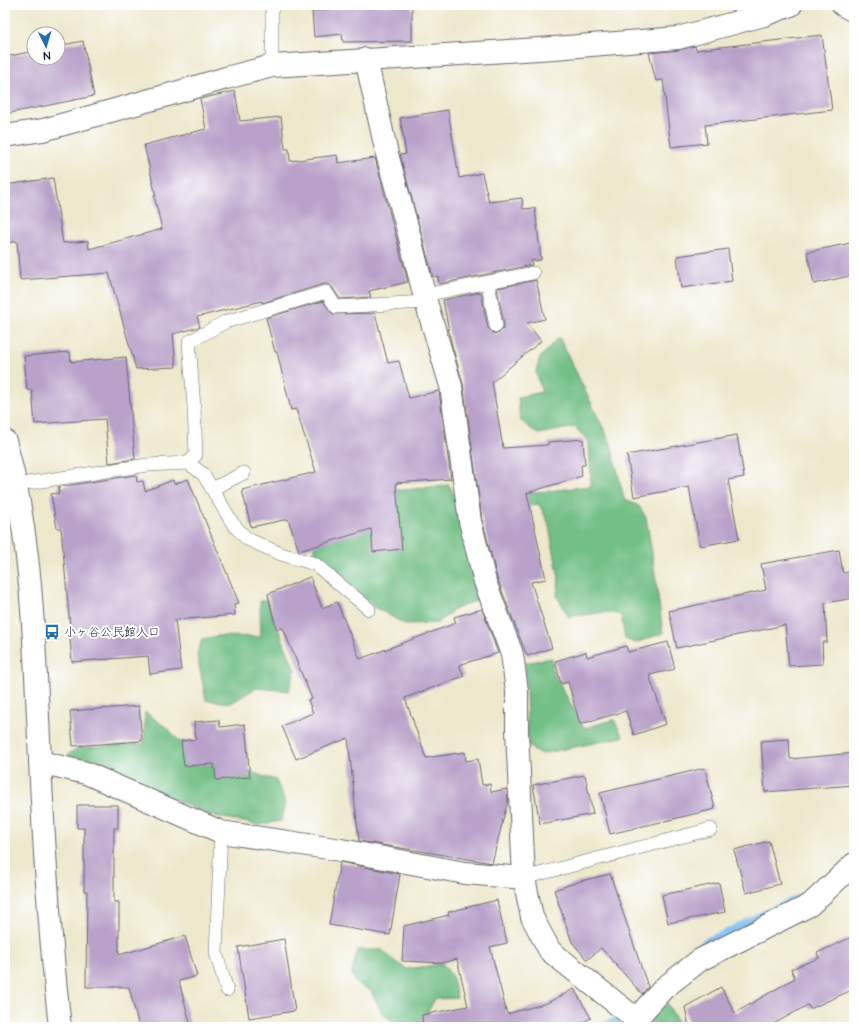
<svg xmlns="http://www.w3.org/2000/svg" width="859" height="1032" viewBox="0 0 859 1032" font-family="'Architects Daughter','Klee One',sans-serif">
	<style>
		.forest { fill: #73bf87; stroke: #4a7061 }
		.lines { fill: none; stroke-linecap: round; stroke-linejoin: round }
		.stream { stroke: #7bbff1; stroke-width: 9 }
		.building { fill: #b9a1c9 }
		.service-casing { stroke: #69676e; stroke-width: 14 }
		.minor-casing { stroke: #69676e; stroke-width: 24 }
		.tertiary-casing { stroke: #69676e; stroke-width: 24 }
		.service { stroke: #fff; stroke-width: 13 }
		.minor { stroke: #fff; stroke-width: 22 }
		.tertiary { stroke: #fff; stroke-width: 22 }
		.labels { text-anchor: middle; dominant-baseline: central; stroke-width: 4; stroke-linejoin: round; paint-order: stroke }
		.poi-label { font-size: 12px; fill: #22223b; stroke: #fff; text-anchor: start }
	</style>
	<rect width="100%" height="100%" fill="#fff"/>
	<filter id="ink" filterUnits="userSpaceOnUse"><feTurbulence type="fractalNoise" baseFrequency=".025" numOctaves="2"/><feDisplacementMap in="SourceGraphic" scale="8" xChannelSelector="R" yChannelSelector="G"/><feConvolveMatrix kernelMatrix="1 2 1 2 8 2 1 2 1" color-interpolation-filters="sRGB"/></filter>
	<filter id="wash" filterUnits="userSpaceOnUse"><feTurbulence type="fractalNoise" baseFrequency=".012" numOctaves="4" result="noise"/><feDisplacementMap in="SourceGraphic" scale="16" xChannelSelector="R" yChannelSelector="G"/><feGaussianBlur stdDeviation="0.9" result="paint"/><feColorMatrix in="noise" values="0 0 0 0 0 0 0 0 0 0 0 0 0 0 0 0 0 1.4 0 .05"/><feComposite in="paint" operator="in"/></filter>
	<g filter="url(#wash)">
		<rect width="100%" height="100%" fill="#ede8cc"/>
		<path class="forest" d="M559 337 611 444 624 499 639 506 646 518 653 560 663 633 635 643 625 639 621 615 605 612 569 617 557 596 559 578 548 522 539 504 482 511 479 499 591 486 589 442 575 427 538 434 520 420 518 397 542 392 536 372 540 358Z
			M449 485 460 507 474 575 478 600 455 609 437 623 405 624 376 608 323 563 315 551 313 517 356 491 405 490Z
			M266 599 295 670 289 691 256 688 231 703 206 700 197 654 202 639 218 636 261 637 260 602Z
			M552 658V670L584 728 614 720 623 737 541 754 528 746 525 663Z
			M145 712 167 728 183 745 261 776 276 780 285 802 281 821 258 825 206 814 127 777 68 755 77 748 144 744Z
			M357 950H382L398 964 407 969 443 964 453 978 457 998 435 999 428 1011 431 1027H400L382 1013 371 991 355 982 352 973Z
			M665 999 680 1027H648L651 1020Z"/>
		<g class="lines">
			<path class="stream" d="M693 955 707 942 731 932 759 917 801 898
				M603 1027 616 1022"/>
		</g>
		<g id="blocks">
			<path class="building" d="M360 5H412V41L343 42 342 34 314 37 312 11Z
				M822 35 832 110 705 125 707 143 671 147 663 80 656 81 649 53 679 50 695 46 696 50Z
				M83 41 94 96 5 114V57L34 51V58H58V46Z
				M235 91 240 121 281 117 285 149H289L290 161 337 155 338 163 375 158 408 282 369 291 371 297 340 299 332 287 328 284H324L262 303V301L197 317 200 327 173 334 176 367 136 369 109 273 20 280 17 241 5 244V185L53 178 63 243 88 241 89 249 162 229 154 196H156L144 145 206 129 200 99Z
				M448 110 459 178 482 173 489 202 522 198 523 209 535 208 541 260 531 261 532 265 439 284 438 276 433 277 400 155 406 154 400 118Z
				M851 243 854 257V275L814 284 807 252Z
				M728 249 732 281 681 288 677 256Z
				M536 280 545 319 527 323 541 341 492 382 503 448 548 445V442L583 439 585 465H581L582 476 527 493 546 579 531 582 552 648 527 656 497 578 482 519 463 384 451 342 443 300 481 292 488 328 493 333 498 334 503 329 504 325 497 288Z
				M323 301 333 314 375 313 388 363 399 361 409 398 439 391 451 479 396 483 402 549 373 552 371 529 299 551 288 519 251 527 242 490 316 472 296 409 291 410 277 352H275L266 318Z
				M70 352 71 362 126 357 135 459 109 463 105 419 35 424 32 390H27L24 356Z
				M737 435 744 477 728 480 739 539 700 546 689 487 634 497 627 455Z
				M136 475 137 482 143 481 145 491 173 480 174 484 188 479 239 603 234 604 235 615 175 620 181 670 150 674 148 656 72 662 69 627H70L61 528H57L51 494 59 493 58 487Z
				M839 550 843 573 854 571V598L825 603 827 642H822L823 664 789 666 785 625 677 648 669 611 766 590 761 564Z
				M310 577 322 608 337 602 360 659 456 623 454 617 482 609 498 653 459 665 464 676 405 698 426 758 465 752 466 761 478 759 482 785 490 784 491 792 507 789 508 800 492 863 359 841 348 738 296 759 282 726 313 713 308 700 312 699 283 628 276 629 268 594Z
				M668 642 675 669 649 675 666 724 634 735 626 711 580 724 568 682 561 684 555 661 586 652 587 657 626 646 628 652Z
				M139 706 142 741 73 746 70 711Z
				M219 720 220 727 245 724 250 777 216 780 214 764 184 766 181 741 196 739 194 722Z
				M789 739 790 759 854 753V785L765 792 761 741Z
				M705 768 715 809 610 834 600 793Z
				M585 775 593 814 540 824 533 785Z
				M77 805H118V828H114V902H119V955L185 936 197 976 179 981 191 1027H139L129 987H86L87 891H84V828H77Z
				M769 841 780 884 746 893 734 850Z
				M340 862 400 874 390 935 329 925Z
				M610 874 648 987 642 994 601 948 587 960 572 942 554 890 581 881Z
				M719 883 725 912 668 923 662 895Z
				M497 900 507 943 490 947 507 1014 547 1003 574 989 591 1018 574 1027H423L422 1015 468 1006 457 959 442 963 402 961 404 926 449 915 448 912Z
				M854 936V989L810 1009 808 1005 768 1027H689L685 1007 721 987 735 1013 795 978 791 969 819 958 817 953Z
				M284 939 295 1011 249 1018 238 947Z"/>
		</g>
	</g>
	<g filter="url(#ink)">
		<use href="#blocks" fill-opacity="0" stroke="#69676e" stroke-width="1"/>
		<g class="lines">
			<defs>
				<path id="service" d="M272 66V5
					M488 283 496 326
					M425 295 533 273
					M188 463 196 455 194 407 189 342 225 322 326 292 336 307 426 302
					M15 485 147 465 188 463 203 474 233 524 247 539 281 554 315 564 369 609
					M212 489 244 473
					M221 832 216 953 227 990
					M524 878 711 829"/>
				<path id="minor" d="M843 5 854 11
					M366 59 387 154 409 234 426 302 451 386 470 521 485 582 512 654 517 691V731L524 878 532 917 550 951 636 1019
					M5 136 43 130 175 93 226 78 272 66 554 48 678 38 764 15 791 5
					M40 762 86 773 221 832 341 850 465 873 524 878
					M633 1027 636 1019 664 988 700 960 810 905 854 864"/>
				<path id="tertiary" d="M5 441C32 537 34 638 39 738 43 834 49 931 60 1027"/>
			</defs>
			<use href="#service" class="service-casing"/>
			<use href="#minor" class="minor-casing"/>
			<use href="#tertiary" class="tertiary-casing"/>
			<use href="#service" class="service"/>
			<use href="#minor" class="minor"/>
			<use href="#tertiary" class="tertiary"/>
		</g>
	</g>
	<defs>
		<symbol id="bus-bare" viewBox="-9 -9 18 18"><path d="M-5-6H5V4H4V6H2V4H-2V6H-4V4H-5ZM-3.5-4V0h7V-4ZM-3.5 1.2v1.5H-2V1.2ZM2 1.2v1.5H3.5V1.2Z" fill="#1f6fb2" stroke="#fff" stroke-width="2.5" paint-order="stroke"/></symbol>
	</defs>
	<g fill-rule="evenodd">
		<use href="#bus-bare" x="41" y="621" width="22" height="22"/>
	</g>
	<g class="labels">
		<g class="poi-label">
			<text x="64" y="632">小ヶ谷公民館入口</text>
		</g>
	</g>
	<rect width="859" height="1032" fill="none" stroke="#fff" stroke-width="20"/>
	<g transform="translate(46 46) rotate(175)"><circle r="19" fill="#ffffff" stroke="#a7a7b1"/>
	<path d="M0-3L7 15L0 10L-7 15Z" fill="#1f6fb2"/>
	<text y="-6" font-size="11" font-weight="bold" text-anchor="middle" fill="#22223b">N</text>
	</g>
</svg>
